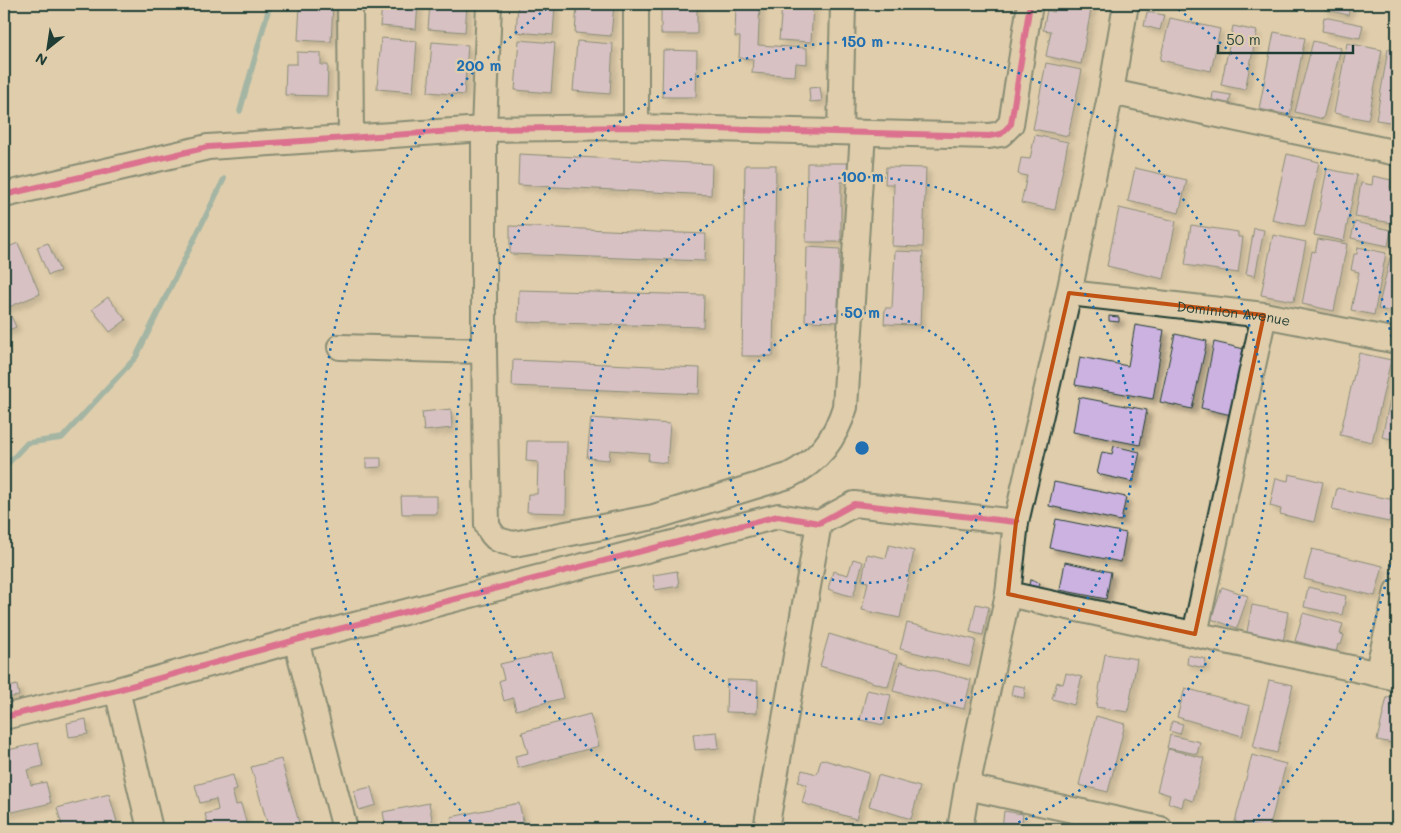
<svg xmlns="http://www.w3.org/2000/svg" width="1401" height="833" viewBox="0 0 1401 833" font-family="Mali,sans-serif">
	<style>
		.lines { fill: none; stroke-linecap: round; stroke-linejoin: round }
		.stream { stroke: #5c989c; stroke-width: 5.5 }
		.building { fill: #ccb2e0; stroke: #1f3d34; filter: url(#shadow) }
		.minor-casing { stroke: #1f3d34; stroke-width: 28 }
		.minor { stroke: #e0cdab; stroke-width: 24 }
		.cycleway-casing { stroke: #e0cdab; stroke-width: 9 }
		.cycleway { stroke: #d6006c; stroke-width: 6 }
		.marked { fill: none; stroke: #c05314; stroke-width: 4; stroke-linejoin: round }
		.ring { fill: none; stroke: #1f6fb2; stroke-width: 2.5; stroke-dasharray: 2.5 5 }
		.labels { text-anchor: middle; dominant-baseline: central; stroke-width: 4.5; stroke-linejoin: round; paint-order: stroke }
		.street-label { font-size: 14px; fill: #1f3d34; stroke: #e0cdab }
		.centre { fill: #1f6fb2; stroke: #e0cdab; stroke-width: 2.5 }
		.ring-label { font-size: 15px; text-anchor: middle; font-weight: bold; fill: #1f6fb2; stroke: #e0cdab; stroke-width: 4.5; stroke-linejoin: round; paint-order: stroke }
	</style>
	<defs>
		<filter id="shadow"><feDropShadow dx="4.5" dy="4.5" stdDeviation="2.5" flood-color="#0004"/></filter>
	</defs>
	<rect width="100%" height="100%" fill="#e0cdab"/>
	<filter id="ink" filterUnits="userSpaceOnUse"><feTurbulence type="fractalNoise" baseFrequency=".02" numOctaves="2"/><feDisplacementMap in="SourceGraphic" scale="10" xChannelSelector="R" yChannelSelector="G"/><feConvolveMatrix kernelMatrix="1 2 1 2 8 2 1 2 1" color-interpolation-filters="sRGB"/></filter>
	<g filter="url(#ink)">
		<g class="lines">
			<path class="stream" d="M240 111 270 4
				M4 468 27 443 62 438 136 357 224 179"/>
		</g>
		<path class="building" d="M300 4H333L331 42 298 40Z
			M382 4H418L416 29 380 26Z
			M430 4H467L465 32 428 29Z
			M518 4H555L553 35 516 32Z
			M577 4H614L611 36 575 33Z
			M661 4H697V34H661Z
			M736 4H760L758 45 807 48V64L796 63 795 76 752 73 753 59 739 58 740 37H735Z
			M782 4H813L811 42 779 40Z
			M1056 4H1092L1081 64 1046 56 1051 31 1043 30 1047 10 1054 12Z
			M1325 4H1351L1348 15 1323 9Z
			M1147 12 1164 15 1160 30 1144 26Z
			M1324 17 1363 25 1360 38 1322 31Z
			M1170 18 1220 29 1211 71 1160 60Z
			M1233 26 1257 31 1245 90 1221 85Z
			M1274 32 1305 38 1290 115 1259 109Z
			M381 38 417 41 413 92 377 89Z
			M519 40 555 43 551 93 515 90Z
			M577 41 613 44 610 94 573 91Z
			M1313 41 1341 48 1323 119 1295 112Z
			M432 42 468 45 464 95 428 92Z
			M1347 43 1382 50 1368 120 1334 113Z
			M1388 49 1397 51V123L1376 120Z
			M663 50 697 51 696 97H662Z
			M297 52 321 53V65H328L327 96 285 95 286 64H297Z
			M1046 63 1082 70 1068 136 1033 129Z
			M820 87 822 101 810 102 809 88Z
			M1213 92 1231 95 1229 104 1212 101Z
			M1035 135 1068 142 1055 210 1021 203 1027 176 1018 174 1021 158 1030 159Z
			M519 154 712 164 711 195 518 185Z
			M1287 154 1319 162 1305 227 1272 220Z
			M807 163H849V182H841V242H806Z
			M745 165H776L773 356H742Z
			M886 167 926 168 923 247 892 246 894 184H885Z
			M1135 168 1187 180 1179 213 1128 201Z
			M1327 169 1357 175 1344 241 1314 235Z
			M1373 176 1391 180 1390 188 1397 189 1393 223 1355 217 1361 183 1372 185Z
			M1119 208 1176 221 1164 279 1107 266Z
			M1355 222 1391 230 1388 246 1351 238Z
			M1191 225 1238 232V237H1243L1238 273 1185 265Z
			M510 226 706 234 705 261 510 254Z
			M1254 228 1264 230 1255 276 1246 274Z
			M1273 235 1306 242 1294 301 1261 295Z
			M1318 239 1347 244 1334 311 1302 304 1312 251 1315 252Z
			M18 243 40 294 4 309V249Z
			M48 243 60 271 48 275 37 247Z
			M807 247 840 249 838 306H845V322L805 321Z
			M1358 247 1386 253 1374 315 1351 310 1359 272 1351 270 1354 254H1357Z
			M895 251 923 252 920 325 884 324 885 308H892Z
			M1390 258 1397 260V313L1378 309Z
			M519 290 704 295 703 327 518 322Z
			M108 297 126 320 110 332 92 309Z
			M11 316 16 327 4 332V319Z
			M1109 316 1119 317V322L1109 321Z
			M1135 325 1164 330 1153 399 1075 385 1080 357 1128 366Z
			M1175 334 1207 341 1192 409 1160 402Z
			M1214 342 1244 349 1231 415 1201 408Z
			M1359 353 1391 360 1372 442 1340 435Z
			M513 360 700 368 699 394 512 386Z
			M1397 366V440L1382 437Z
			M1079 397 1147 410 1140 445 1073 432Z
			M451 409 452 428 424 431 422 412Z
			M591 418 670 424 667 463 648 461 649 453 610 450 609 460 587 458Z
			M527 441H567L566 513 527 512 528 494H537L538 462 526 461Z
			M1114 446 1140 452 1133 482 1097 474 1102 452 1112 454Z
			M366 458H381V467L366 468Z
			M1289 474 1323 482 1314 522 1280 514 1281 509 1270 506 1276 478 1288 481Z
			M1054 482 1126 497 1121 521 1049 506Z
			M1337 488 1394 500 1389 522 1332 510Z
			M401 496H437V514H402Z
			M1056 519 1126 533 1121 562 1050 548Z
			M889 545 914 551 900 618 862 610 868 582 862 580 867 554 886 558Z
			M1312 549 1383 566 1375 596 1304 579Z
			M853 559 863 562 853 597 828 589 833 571 848 575Z
			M1065 562 1111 572 1106 599 1060 590Z
			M677 571 679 586 655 590 653 575Z
			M1030 580 1040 583 1037 592 1028 589Z
			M1222 587 1248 596 1237 628 1211 619Z
			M1308 587 1346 596 1342 615 1304 607Z
			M976 604 989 607 983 635 970 632Z
			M1252 605 1288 612 1283 643 1246 637Z
			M1303 613 1343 624 1340 634 1344 635 1341 645 1338 644 1336 652 1295 641Z
			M907 623 976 640 970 666 900 649Z
			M829 634 897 655 888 687 820 666Z
			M552 652 563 698 516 710 513 698 504 701 499 681 504 679 500 664Z
			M1105 654 1137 659 1128 712 1096 707Z
			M1188 655 1206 659 1204 668 1187 664Z
			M900 662 971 680 964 709 893 691Z
			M1066 673 1082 677 1074 705 1052 699 1057 682 1063 684Z
			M727 680 758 681 757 713 726 712Z
			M1269 680 1293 685 1277 753 1253 747Z
			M17 685 19 696 5 698 4 688Z
			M1013 685 1025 687 1024 698 1011 695Z
			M1185 688 1250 706 1242 736 1177 717Z
			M867 690 891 695 884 725 860 720Z
			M1387 697 1397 700V744L1377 740Z
			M590 714 599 746 518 768 515 756 528 753 522 732Z
			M1096 716 1125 724 1108 792 1079 785Z
			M86 719 88 734 69 737 67 723Z
			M1172 721 1183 724 1180 734 1169 731Z
			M717 732 719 748 695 750 693 734Z
			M1170 735 1200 742 1197 754 1167 748Z
			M38 743 43 766 27 770 31 785 46 782 51 803 4 814V751Z
			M1168 749 1204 758 1193 801 1184 798 1182 807 1168 803 1170 795 1157 791Z
			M1252 755 1286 764 1269 829 1235 822Z
			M281 759 300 826 289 829H269L251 767Z
			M821 759 869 773 856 819 802 803 807 785 798 782 802 770 817 774Z
			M233 775 237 790 232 791 236 805 241 804 248 829H209L205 814 218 810 216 799 200 803 195 785Z
			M878 775 920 787 911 819 869 806Z
			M371 787 376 805 359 810 354 791Z
			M109 794 117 822 100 826 101 829H63L57 808Z
			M429 803 434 829H386L383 812Z
			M519 803 525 829H454L451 817Z
			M1004 811 1023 814 1021 829H1002Z"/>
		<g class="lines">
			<defs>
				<g id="minor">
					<path d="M350 4 351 138"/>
					<path d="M489 4 484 129V351L487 525C494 540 499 541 514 544L654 517 788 476C819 461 835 439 845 407L863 133"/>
					<path d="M1111 92 1397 153"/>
					<path d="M636 127V4"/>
					<path d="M840 132 843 4"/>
					<path d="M4 195 208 147 484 129 636 127 989 136 1001 134 1011 124 1030 4"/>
					<path id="s1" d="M1069 293 1264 315 1397 341"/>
					<path d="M340 347 484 351"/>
					<path d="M1008 594 1397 678"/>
					<path d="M1195 634 1264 315"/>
					<path d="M296 640 345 829"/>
					<path d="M1377 674 1397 591"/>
					<path d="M117 690 150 829"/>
					<path d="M4 717 117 690 296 640 778 516 819 523 854 504 1016 522"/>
					<path d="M967 787 1160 829"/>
					<path d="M766 829 819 523"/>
					<path d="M960 829 967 787 1008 594 1016 522 1069 293 1111 92 1126 4"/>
				</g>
			</defs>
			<use href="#minor" class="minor-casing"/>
			<use href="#minor" class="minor"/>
			<defs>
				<path id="cycleway" d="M4 195 208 147 484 129 636 127 989 136 1001 134 1011 124 1030 4
					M4 717 117 690 296 640 778 516 819 523 854 504 1016 522"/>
			</defs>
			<use href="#cycleway" class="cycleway-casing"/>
			<use href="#cycleway" class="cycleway"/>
		</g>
	</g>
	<path d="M0 0H1401V833H0ZM1069 293 1264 315 1195 634 1008 594 1016 522Z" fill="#e0cdab" fill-opacity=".55" fill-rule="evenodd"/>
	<path class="marked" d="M1069 293 1264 315 1195 634 1008 594 1016 522Z"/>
	<g class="ring">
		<circle cx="862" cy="448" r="135"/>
		<circle cx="862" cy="448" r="271"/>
		<path d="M720 828A406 406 0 1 1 1004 828"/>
		<path d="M1397 528A541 541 0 0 1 1248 827M476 827A541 541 0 0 1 552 5M1172 5A541 541 0 0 1 1397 368"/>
	</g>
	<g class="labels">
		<g class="street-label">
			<text stroke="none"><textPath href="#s1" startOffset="166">Dominion Avenue</textPath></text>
		</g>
	</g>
	<circle cx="862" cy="448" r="8" class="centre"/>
	<g class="ring-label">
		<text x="862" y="47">150 m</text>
		<text x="479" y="71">200 m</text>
		<text x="862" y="182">100 m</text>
		<text x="862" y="318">50 m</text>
	</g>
	<rect width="1401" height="833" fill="none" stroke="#e0cdab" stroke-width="20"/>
	<rect x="10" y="10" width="1381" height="813" fill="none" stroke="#1f3d34" stroke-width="2" filter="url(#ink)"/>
	<g transform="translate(48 48) rotate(210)" stroke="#e0cdab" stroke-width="4" paint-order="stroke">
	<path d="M0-4L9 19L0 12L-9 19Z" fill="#1f3d34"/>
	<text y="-8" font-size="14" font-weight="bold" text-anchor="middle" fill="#1f3d34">N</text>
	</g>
	<path d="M1218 45v8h135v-8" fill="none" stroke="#1f3d34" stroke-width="2.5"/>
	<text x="1226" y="45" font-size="15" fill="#1f3d34" stroke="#e0cdab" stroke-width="4" paint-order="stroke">50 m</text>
</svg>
